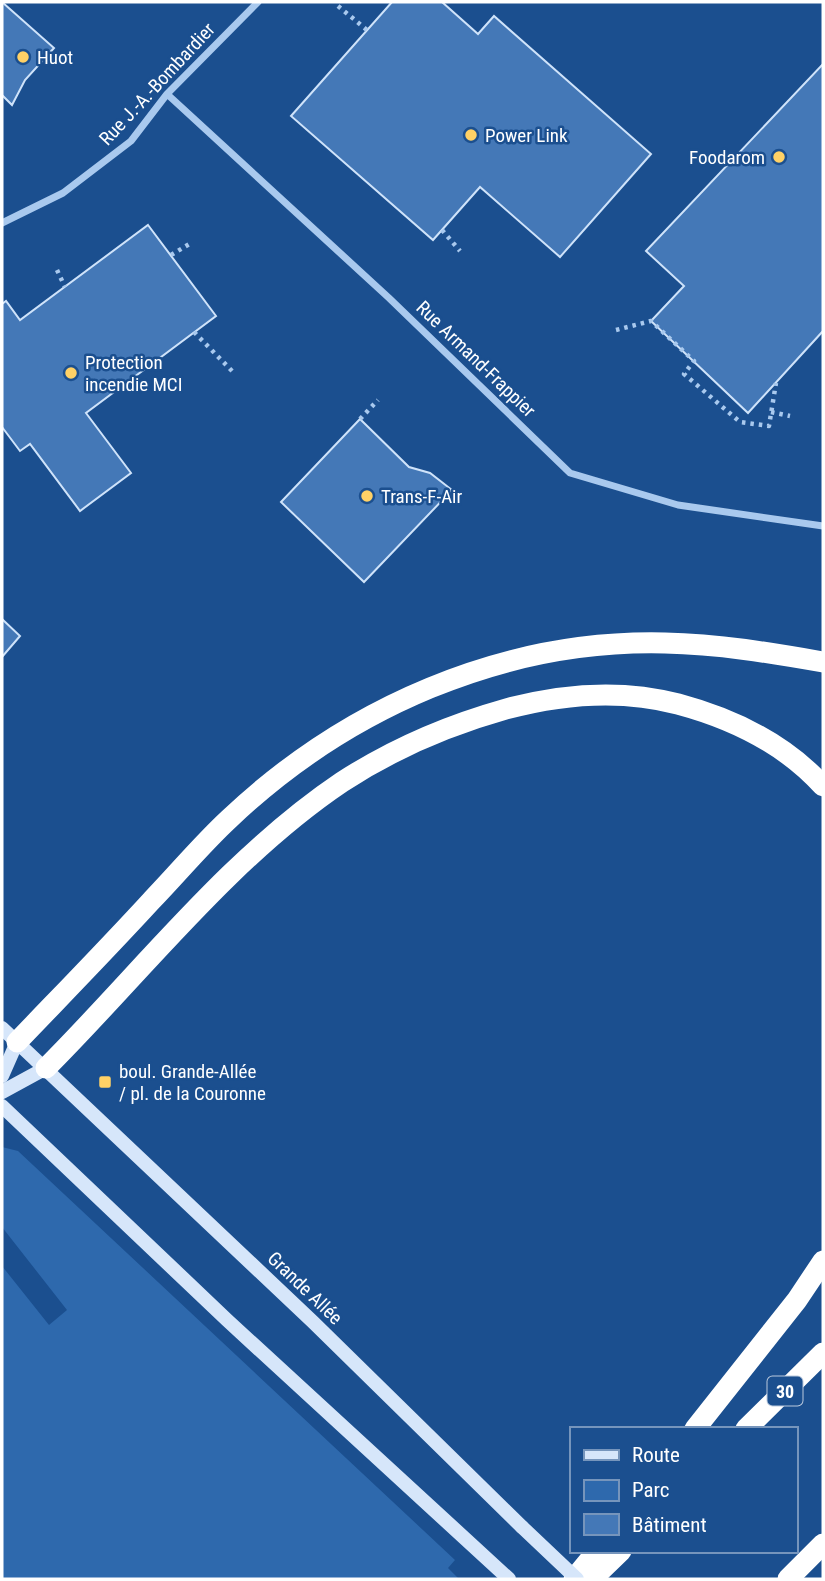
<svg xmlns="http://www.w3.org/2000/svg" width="825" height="1581" viewBox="0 0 825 1581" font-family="'Roboto Condensed',sans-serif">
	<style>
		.green { fill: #2e69ad }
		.building { fill: #4478b7; stroke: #cfe3fa; stroke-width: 2 }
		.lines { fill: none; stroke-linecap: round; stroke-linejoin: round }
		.path { stroke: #a9c9ee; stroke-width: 4.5; stroke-dasharray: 3.5 5; stroke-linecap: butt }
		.minor { stroke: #a9c9ee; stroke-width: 7 }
		.secondary { stroke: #d6e6fa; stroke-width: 14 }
		.motorway { stroke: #fff; stroke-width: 21 }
		.secondary-bridge { stroke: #d6e6fa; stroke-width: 14 }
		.poi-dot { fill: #ffd166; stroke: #1b4f8f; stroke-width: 2.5 }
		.labels { text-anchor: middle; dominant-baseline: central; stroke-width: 5; stroke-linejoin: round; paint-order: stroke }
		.shield { fill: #1b4f8f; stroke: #bbcadd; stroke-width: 2 }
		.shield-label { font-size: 18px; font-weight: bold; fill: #fff }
		.poi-label { font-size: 19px; fill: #fff; stroke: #1b4f8f; text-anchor: start }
		.street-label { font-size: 19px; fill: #fff; stroke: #1b4f8f }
	</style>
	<rect width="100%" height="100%" fill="#1b4f8f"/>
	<path class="green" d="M2 1147 18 1151 455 1560 448 1568 459 1579H2V1266L49 1325 67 1310 2 1227Z"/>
	<path class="building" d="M2 2 54 48 25 80 12 105 2 95Z
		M392 2H442L478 34 494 16 651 154 560 257 480 187 433 240 291 116Z
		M823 64V331L748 413 651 321 684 286 646 251Z
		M148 225 216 316 86 413 131 473 80 511 30 444 20 451 2 427V304L6 301 20 320Z
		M360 419 409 467 430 473 452 490 364 582 281 502Z
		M2 619 20 636 2 657Z"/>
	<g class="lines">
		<path class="path" d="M338 6 367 30
			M442 230 460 251
			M171 255 191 243
			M57 270 65 287
			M616 330 651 321 694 361 684 374 740 422 769 426 776 383
			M194 332 233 372
			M771 412 790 416
			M360 419 378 400"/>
		<path class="minor" d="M167 94 389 298 570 473 678 505 823 526
			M2 223 63 193 131 141 167 94 258 2"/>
		<path class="secondary" d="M2 1028 313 1322 522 1527
			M2 1076 17 1042
			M2 1092 46 1068
			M2 1106 227 1320 509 1579"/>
		<path class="motorway" d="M17 1042C62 995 108 948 152 900 178 873 202 844 229 819 346 708 503 639 665 643 719 644 771 653 823 662
			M46 1068C141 973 229 858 342 782 391 750 449 725 506 709 562 694 621 689 678 704 734 719 784 743 823 786
			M695 1429 797 1300 823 1261
			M746 1429 823 1353
			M574 1579 597 1551
			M592 1579 621 1551
			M788 1579 823 1544"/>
		<path class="secondary-bridge" d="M522 1527 577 1579"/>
	</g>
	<g class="poi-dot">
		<circle cx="23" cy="57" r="7"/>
		<circle cx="471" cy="135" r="7"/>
		<circle cx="779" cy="157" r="7"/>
		<circle cx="71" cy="373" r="7"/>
		<circle cx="367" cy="496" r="7"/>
		<rect x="98" y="1075" width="14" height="14" rx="3.5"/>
	</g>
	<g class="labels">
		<rect class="shield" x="767.5" y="1376.5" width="35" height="29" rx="5"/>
		<g class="shield-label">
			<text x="785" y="1391">30</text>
		</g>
		<g class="poi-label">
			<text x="37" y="57">Huot</text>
			<text x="485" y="135">Power Link</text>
			<text x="765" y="157" text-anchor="end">Foodarom</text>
			<text x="85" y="362">Protection<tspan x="85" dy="22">incendie MCI</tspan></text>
			<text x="381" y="496">Trans-F-Air</text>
			<text x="119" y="1071">boul. Grande-Allée<tspan x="119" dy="22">/ pl. de la Couronne</tspan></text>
		</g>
		<g class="street-label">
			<text transform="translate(157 84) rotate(-47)">Rue J.-A.-Bombardier</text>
			<text transform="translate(476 359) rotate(44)">Rue Armand-Frappier</text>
			<text transform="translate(305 1288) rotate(44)">Grande Allée</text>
		</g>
	</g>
	<rect width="825" height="1581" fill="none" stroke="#ffffff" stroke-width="7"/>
	<rect x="570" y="1427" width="228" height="126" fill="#1b4f8f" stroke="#7695bc" stroke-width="2"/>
	<rect x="584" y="1450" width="35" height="10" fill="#d6e6fa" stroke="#7695bc" stroke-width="2"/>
	<text x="632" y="1462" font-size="21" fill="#ffffff">Route</text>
	<rect x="584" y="1480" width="35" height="21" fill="#2e69ad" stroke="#7695bc" stroke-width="2"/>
	<text x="632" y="1497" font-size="21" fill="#ffffff">Parc</text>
	<rect x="584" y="1514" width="35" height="21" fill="#4478b7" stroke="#7695bc" stroke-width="2"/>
	<text x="632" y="1532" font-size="21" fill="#ffffff">Bâtiment</text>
</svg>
